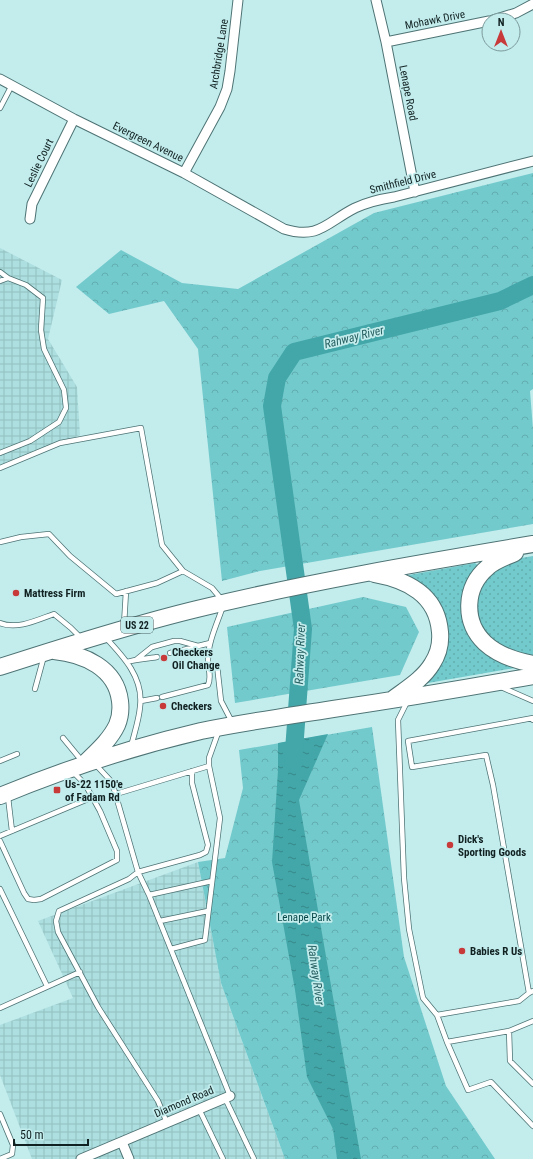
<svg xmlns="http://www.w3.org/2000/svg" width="533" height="1159" viewBox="0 0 533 1159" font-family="'Roboto Condensed',sans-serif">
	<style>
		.industrial { fill: url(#industrial-grid) }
		.grass { fill: url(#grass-dots) }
		.forest { fill: url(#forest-crowns) }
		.water { fill: url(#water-ripples) }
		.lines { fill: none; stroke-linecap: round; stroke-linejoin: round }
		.river { stroke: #43a7a9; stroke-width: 18 }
		.lane-casing { stroke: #4e7374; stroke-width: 6 }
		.street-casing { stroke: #4e7374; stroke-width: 11 }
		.highway-casing { stroke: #4e7374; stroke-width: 18 }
		.lane { stroke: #fff; stroke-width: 4.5 }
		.street { stroke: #fff; stroke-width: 9 }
		.highway { stroke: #fff; stroke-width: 16 }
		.poi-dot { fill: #c8393a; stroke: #c3eced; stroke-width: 1.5 }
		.labels { text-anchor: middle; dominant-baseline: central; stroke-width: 3.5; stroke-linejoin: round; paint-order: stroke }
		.shield { fill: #c3eced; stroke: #465e5e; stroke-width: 1 }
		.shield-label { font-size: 10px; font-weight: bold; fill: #112121 }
		.street-label { font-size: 11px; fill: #112121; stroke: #c3eced }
		.poi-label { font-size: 11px; font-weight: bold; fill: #112121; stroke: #c3eced; text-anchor: start }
		.park-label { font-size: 11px; fill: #084748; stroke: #c3eced }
		.water-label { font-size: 12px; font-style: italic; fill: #296162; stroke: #c3eced }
	</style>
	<defs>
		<pattern id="industrial-grid" width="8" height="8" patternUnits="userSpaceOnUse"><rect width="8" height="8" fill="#addfe0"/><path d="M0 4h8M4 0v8" fill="none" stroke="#94bfc0"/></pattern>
		<pattern id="grass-dots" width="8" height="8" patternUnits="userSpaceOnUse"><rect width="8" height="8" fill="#73cacc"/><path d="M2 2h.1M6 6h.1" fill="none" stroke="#62adaf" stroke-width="1.8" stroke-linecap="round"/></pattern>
		<pattern id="forest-crowns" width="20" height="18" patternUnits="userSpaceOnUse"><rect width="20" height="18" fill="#73cacc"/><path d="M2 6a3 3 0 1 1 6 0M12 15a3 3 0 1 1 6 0" fill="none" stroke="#62adaf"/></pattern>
		<pattern id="water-ripples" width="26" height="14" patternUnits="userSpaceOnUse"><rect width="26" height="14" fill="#43a7a9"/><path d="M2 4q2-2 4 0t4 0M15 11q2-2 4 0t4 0" fill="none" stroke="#378889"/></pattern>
	</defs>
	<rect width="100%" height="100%" fill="#c3eced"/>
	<path class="industrial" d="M0 248 62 280 48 339 77 387 80 435 0 469Z
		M198 862 221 983 285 1159H32L0 1075V1025L73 998 38 921Z"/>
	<path class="grass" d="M533 556V659L502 649 482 630 474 607 480 584 509 560Z
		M475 563 480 567 463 610 515 668 428 683 427 680 442 659 419 583 409 576V575Z"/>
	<path class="forest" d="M533 173V389L530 391 533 429V524L260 571 222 581 198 349 164 301 109 314 76 287 121 250 182 283 238 289 374 213Z
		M363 597 406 607 419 632 400 675 235 703 227 627Z
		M372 727 404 957 446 1086 495 1159H285L221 983 198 862 225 858 243 788 239 750Z"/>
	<path class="water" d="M328 734 299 800 361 1159H337L333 1129 307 1077 295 990 272 862 278 770V743Z"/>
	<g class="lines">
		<path class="river" d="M293 764 303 629 272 406 277 378 294 352 500 301 533 285"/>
		<defs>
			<path id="lane" d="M0 108 12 85
				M0 272 8 278
				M0 281 8 278 26 285 43 298 41 330 44 349 64 390 66 408 59 422 30 441 0 453
				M0 468 60 443 141 428 162 545 183 571
				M0 542 21 537 49 534 70 556 116 594 157 583 183 571 212 588 222 600
				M0 623C17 630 37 620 54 614L71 628 81 638
				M124 625 126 591
				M105 637C123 656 144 678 140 707 139 720 134 734 131 747
				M170 653 196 647
				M137 659 152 647 174 641H180L198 646 210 643
				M127 662C137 659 147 659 157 657
				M208 666 217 665 221 701 232 722
				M501 687 533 701
				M35 689 44 656
				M162 697 208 685C212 677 208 669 208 660 208 642 217 624 223 606
				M141 701 157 698
				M407 702 398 720 404 878 409 929 423 998 437 1015 447 1042
				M533 720V718L408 741 412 767 486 755 493 785 529 993 533 991
				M63 738 82 761
				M0 761 17 754
				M96 765 110 780 114 789 138 872 200 855 206 852 208 845 192 783V771
				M116 794 209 766
				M8 797 12 831
				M0 836 93 797
				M0 841 24 893 28 899 34 900 41 899 117 860V851L100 811 85 784 73 772
				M0 889 47 986
				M149 895 212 881
				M160 921 208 911
				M171 949 205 940 220 818 209 766V758L219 730
				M0 1008 80 972
				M437 1015 519 1001 529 993
				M533 1021 509 1031 447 1042 468 1090 491 1082 533 1126
				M509 1031 510 1061 533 1084
				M225 1098 254 1159
				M199 1109 223 1159
				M0 1114 13 1145 12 1154 0 1159
				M167 1123 158 1101 98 1007 58 932 56 921 59 911 129 879 138 872 149 895 230 1096"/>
			<path id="street" d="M376 0 386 42 415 192
				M493 20 516 13 533 4
				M386 42 489 21
				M0 79 74 119 184 173 284 229C319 240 327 222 355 208 368 202 381 199 394 197L533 161
				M184 173 220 107 227 89 230 71 238 0
				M30 219 32 204 74 119
				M122 1142 129 1159
				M81 1159 230 1096"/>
			<path id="highway" d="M515 553C506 557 496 560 488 567 464 587 463 622 485 643 498 655 517 661 533 664
				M374 574C407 580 437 594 440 632 441 643 438 655 432 664 423 679 406 689 393 699
				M54 651C84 654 116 668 120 701 121 709 120 718 117 725 110 740 96 752 85 763
				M0 667C65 646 131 625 197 609 308 582 420 563 533 544
				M0 796C65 769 133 747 201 731 245 722 289 716 333 709 400 699 466 688 533 676"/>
		</defs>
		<use href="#lane" class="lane-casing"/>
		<use href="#street" class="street-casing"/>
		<use href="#highway" class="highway-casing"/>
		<use href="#lane" class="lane"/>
		<use href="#street" class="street"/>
		<use href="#highway" class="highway"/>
	</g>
	<g class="poi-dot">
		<circle cx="16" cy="593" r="4"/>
		<circle cx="164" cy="658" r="4"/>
		<circle cx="163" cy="706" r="4"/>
		<rect x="53" y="786" width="8" height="8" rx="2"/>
		<circle cx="450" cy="845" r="4"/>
		<circle cx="462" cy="951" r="4"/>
	</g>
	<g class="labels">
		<rect class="shield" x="121" y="617" width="32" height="16" rx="3"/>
		<g class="shield-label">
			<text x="137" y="625">US 22</text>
		</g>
		<g class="street-label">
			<text transform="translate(435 20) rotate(-11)">Mohawk Drive</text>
			<text transform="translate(219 54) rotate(-81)">Archbridge Lane</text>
			<text transform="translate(408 93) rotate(79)">Lenape Road</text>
			<text transform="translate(148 142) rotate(26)">Evergreen Avenue</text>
			<text transform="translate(39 163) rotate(-64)">Leslie Court</text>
			<text transform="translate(403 182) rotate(-14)">Smithfield Drive</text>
			<text transform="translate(184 1102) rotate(-23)">Diamond Road</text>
		</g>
		<g class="poi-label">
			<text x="24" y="593">Mattress Firm</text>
			<text x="172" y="652">Checkers<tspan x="172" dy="13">Oil Change</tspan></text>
			<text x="171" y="706">Checkers</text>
			<text x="65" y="784">Us-22 1150'e<tspan x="65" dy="13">of Fadam Rd</tspan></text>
			<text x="458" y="839">Dick's<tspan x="458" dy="13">Sporting Goods</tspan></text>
			<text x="470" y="951">Babies R Us</text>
		</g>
		<g class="park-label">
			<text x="304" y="917">Lenape Park</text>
		</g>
		<g class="water-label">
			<text transform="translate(354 337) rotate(-14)">Rahway River</text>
			<text transform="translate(300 654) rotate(-88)">Rahway River</text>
			<text transform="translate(316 975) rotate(82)">Rahway River</text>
		</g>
	</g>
	<g transform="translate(501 32)"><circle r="19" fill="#c3eced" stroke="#7c9b9b"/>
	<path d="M0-3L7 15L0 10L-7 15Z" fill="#c8393a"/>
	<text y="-6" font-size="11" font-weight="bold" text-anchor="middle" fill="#112121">N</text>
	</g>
	<path d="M14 1139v6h74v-6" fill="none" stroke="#112121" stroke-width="2"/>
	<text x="20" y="1139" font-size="12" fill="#112121" stroke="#c3eced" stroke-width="3" paint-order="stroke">50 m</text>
</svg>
